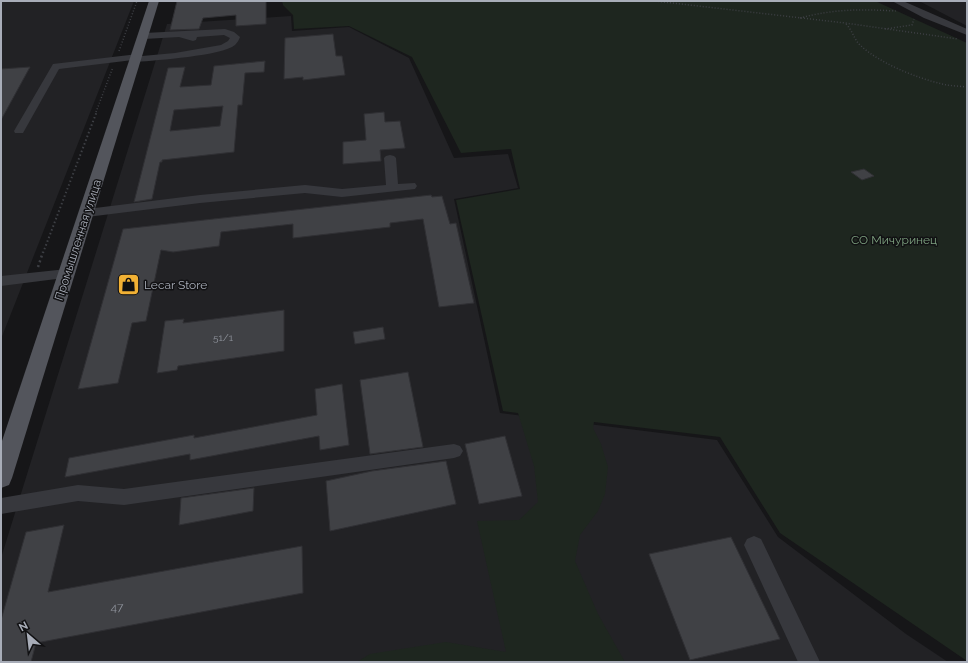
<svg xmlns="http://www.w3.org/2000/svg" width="968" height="663" viewBox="0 0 968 663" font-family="Raleway,sans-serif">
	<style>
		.built { fill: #222225 }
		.green { fill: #1e261f }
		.building { fill: #404145; stroke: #303034; fill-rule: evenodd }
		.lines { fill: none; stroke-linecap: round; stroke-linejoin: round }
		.path-far2 { stroke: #3d3f44; stroke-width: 1.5; stroke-dasharray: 1 2; stroke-linecap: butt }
		.path-far1 { stroke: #3d3f44; stroke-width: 2; stroke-dasharray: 1.5 2.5; stroke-linecap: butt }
		.path { stroke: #3d3f44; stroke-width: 2.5; stroke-dasharray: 2 3; stroke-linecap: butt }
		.minor { fill: #37383d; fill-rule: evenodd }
		.major { fill: #53555c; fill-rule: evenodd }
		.labels { text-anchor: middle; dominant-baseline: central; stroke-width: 3; stroke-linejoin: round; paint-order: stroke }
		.number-label { font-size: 10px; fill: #8e929b }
		.street-label { font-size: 12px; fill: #a8adb8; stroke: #111113 }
		.park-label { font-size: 12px; fill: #7fa381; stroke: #111113 }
		.poi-label { font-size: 12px; fill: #a8adb8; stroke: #111113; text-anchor: start }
		.near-number-label { font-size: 12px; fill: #8e929b }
	</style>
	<rect width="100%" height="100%" fill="#161618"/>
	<path class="built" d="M1 1H134L1 339Z
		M919 1H967V26Z
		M291 16 292 31 349 27 409 58 454 158 508 154 518 188 454 199 500 413 717 440 778 537 906 634 948 662H1V558L167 24Z"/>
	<path class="green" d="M282 1H875L967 43V661L780 533 720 437 594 422 593 428 601 444 608 467 605 494 598 511 580 535 575 561 598 614 625 662H357L370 654 446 642 506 652 477 521 519 520 538 502 534 466 518 413 503 411 456 200 520 189 511 149 461 153 412 57 349 26 294 29 293 15 283 5Z"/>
	<path class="building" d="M177 1H266V24L236 26V15L203 18 199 29 170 30Z
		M333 34 336 56H342L345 75 303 80V77L284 79 285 38Z
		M265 61 264 72 245 73 242 105H238L234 152 162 160V162H160L152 199 134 202 168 68 185 67 180 87 211 85 214 66ZM223 106 220 126 170 131 174 110Z
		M30 67 1 120V69Z
		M384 112 385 122 400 121 405 148 380 150 381 161 343 164V142L366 140 364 114Z
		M864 169 874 176 862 180 851 172Z
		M431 195 432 197 442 196 450 224 456 223 474 303 439 307 423 219 390 223V227L293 238V224L221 232 219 246 173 252 161 250 146 321 132 323 118 383 78 389 123 229Z
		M284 310V351L178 366 177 370 157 373 165 321 184 319 183 323Z
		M383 327 385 339 355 344 353 332Z
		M408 372 423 447 370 454 360 380Z
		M342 384 349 445 320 450 319 436 190 460V454L65 477 69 458 194 435V438L317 415 315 389Z
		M505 436 522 496 479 504 465 444Z
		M446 461 456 504 330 531 326 481 372 471Z
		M254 488 253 511 179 525 181 498Z
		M64 525 48 592 302 546 303 593 36 643 31 662H1V620L26 532Z
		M731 537 780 639 690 660 649 554Z"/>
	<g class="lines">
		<path class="path-far2" d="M655 1 845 23 958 39
			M800 18C834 9 861 9 896 11
			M846 24C853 31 854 40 861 46 881 64 917 78 942 84 950 86 959 86 967 87
			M885 29 912 25 914 19
			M119 51 137 1
			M96 112 113 67"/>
		<path class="path-far1" d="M43 253 97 111"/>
		<path class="path" d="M38 267 43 252"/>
		<path class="minor" d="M892 1H903L967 29V35L924 18Z
			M225 29 234 32 240 37C239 40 237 43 235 45 222 56 156 60 137 62L133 60 59 69 23 133H15L14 131 53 64 138 54 142 56 175 53 221 45 228 41 230 38 224 35 197 37 196 40 193 41 179 37 144 39 140 36 144 33Z
			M390 155 394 156 396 158 398 184 415 183 417 186 415 189 342 197 305 193 200 203 87 217 83 216 81 213 83 210 87 209 200 195 305 185 342 189 386 185 384 158 386 156Z
			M67 269 72 271 74 274 72 277 1 286V276Z
			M454 444 460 446 463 451 460 456 454 458 124 505 78 501 1 514V498L78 485 124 489Z
			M754 536 761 539 820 662H798L744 545 747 539Z"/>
		<path class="major" d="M149 1H159L12 478 9 485 1 488V444Z"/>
	</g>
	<defs>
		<symbol id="shop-square" viewBox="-11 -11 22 22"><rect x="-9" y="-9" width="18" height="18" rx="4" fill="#f2b134" stroke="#111113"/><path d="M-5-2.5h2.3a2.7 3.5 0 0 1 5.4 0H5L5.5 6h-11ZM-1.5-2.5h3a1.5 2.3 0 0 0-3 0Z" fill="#111"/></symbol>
	</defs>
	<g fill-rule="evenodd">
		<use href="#shop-square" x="116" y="272" width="25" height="25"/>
	</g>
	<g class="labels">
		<g class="number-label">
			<text x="223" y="337">51/1</text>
		</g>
		<g class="street-label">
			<text transform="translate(78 240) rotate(-72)">Промышленная улица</text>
		</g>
		<g class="park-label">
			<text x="894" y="240">СО Мичуринец</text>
		</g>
		<g class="poi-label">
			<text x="144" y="285">Lecar Store</text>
		</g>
		<g class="near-number-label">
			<text x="117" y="607">47</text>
		</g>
	</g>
	<rect width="968" height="663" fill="none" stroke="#a8adb8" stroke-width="4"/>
	<g transform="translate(28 635) rotate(332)" stroke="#111113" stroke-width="3" paint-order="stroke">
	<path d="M0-3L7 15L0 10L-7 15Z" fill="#a8adb8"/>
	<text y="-6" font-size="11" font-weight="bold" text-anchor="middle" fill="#a8adb8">N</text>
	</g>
</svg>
